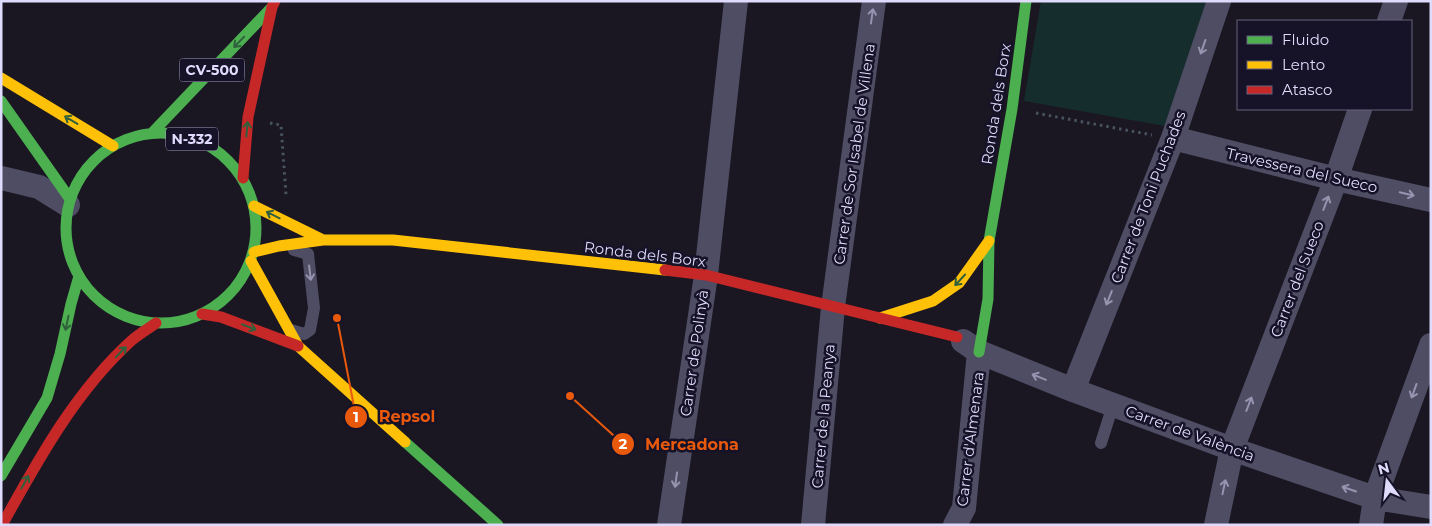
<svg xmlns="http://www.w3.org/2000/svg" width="1432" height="526" viewBox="0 0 1432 526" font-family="Montserrat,sans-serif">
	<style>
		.green { fill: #162d2e }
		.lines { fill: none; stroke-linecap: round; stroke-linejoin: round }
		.path { stroke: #485360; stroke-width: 3; stroke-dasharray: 2.5 4; stroke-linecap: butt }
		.lane { stroke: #4e4d63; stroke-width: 12 }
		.street { stroke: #4e4d63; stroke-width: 24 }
		.fast { stroke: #4caf50; stroke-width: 11 }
		.slow { stroke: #ffc107; stroke-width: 11 }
		.jam { stroke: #c62828; stroke-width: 11 }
		.oneway { stroke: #9694b0 }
		.oneway2 { stroke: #31603c }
		.labels { text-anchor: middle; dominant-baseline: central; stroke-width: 5; stroke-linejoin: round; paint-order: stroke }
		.shield { fill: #161228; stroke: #a39fbc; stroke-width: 1 }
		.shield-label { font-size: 14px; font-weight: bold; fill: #dfdbfc }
		.street-label { font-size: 15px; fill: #dfdbfc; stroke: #161228 }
		.leader { fill: none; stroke: #e8590c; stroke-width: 2 }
		.callout-dot { fill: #e8590c; stroke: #161228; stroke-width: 2 }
		.mark-label { font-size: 15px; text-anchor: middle; font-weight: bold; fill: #fff }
		.callout-label { font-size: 16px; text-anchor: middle; font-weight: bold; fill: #e8590c; stroke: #161228; stroke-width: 5; stroke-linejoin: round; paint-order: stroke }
	</style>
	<rect width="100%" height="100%" fill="#1a1723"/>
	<path class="green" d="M1041 1H1208L1165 126 1024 101Z"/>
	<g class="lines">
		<path class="path" d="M1036 113 1152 135
			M270 123 281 125 286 195"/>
		<path class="lane" d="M291 330 304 334 310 330 314 308 308 254 294 250
			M1101 443 1113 405"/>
		<path class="street" d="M1389 21 1396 1
			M1173 138 1336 179 1431 200
			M1 178 39 187 68 205
			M963 341 979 352 1073 390 1232 449 1375 498 1431 507
			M1073 390 1173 138 1219 1
			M669 525 706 275 736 1
			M813 525 833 307 874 1
			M955 525 964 508 979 352
			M1216 525 1232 449 1336 179 1360 109
			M1371 525 1375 498 1431 345"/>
		<path class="fast" d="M1 101 70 199
			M152 133 272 7
			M66 228a95 95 0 1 1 190 0a95 95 0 1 1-190 0Z
			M979 352 988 299 989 241 1012 109 1026 1
			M405 442 498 525
			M1 476 47 398 60 354 71 304 79 276"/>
		<path class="slow" d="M1 78 113 146
			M254 206 323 240
			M254 252 279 246 323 240H393L665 270
			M251 261 298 346 405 442
			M880 318 933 301 959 283 989 241"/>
		<path class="jam" d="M243 178 248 117 272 7 275 1
			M665 270 706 275 957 337
			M202 314 221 317 298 346
			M2 525C38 460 75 392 131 341 139 334 148 329 156 323"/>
	</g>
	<defs><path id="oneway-shaft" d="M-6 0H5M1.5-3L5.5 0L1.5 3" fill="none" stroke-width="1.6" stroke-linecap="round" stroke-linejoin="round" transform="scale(1.25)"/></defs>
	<g class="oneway">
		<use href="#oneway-shaft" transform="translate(872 16) rotate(-82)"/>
		<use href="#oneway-shaft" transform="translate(1203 47) rotate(109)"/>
		<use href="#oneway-shaft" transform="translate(1407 194) rotate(13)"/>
		<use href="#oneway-shaft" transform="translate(1326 203) rotate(-69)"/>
		<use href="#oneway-shaft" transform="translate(310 273) rotate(83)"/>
		<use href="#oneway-shaft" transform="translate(1109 298) rotate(112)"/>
		<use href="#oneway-shaft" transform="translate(1039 377) rotate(-158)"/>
		<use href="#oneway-shaft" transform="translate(1414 391) rotate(110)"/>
		<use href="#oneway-shaft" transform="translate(1249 404) rotate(-69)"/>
		<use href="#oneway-shaft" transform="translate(676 480) rotate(98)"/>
		<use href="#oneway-shaft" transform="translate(1224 487) rotate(-78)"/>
		<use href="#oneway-shaft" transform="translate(1349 489) rotate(-161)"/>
	</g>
	<g class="oneway2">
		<use href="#oneway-shaft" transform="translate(239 42) rotate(134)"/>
		<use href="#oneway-shaft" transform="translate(71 120) rotate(-149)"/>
		<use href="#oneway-shaft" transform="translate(247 129) rotate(-85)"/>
		<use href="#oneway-shaft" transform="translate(273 215) rotate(-153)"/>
		<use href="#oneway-shaft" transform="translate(960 280) rotate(133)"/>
		<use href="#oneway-shaft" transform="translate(67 323) rotate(102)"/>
		<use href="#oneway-shaft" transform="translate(249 327) rotate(21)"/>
		<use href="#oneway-shaft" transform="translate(121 352) rotate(-45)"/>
		<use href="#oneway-shaft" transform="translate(25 482) rotate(-61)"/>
	</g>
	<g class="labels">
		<g class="shield">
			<rect x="179.5" y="58.5" width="65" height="23" rx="4"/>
			<rect x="166" y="127.5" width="52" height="23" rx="4"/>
		</g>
		<g class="shield-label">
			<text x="212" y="70">CV-500</text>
			<text x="192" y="139">N-332</text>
		</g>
		<g class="street-label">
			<text transform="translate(996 104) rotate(-81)">Ronda dels Borx</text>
			<text transform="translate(854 154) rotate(-82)">Carrer de Sor Isabel de Villena</text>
			<text transform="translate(1302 170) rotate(13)">Travessera del Sueco</text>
			<text transform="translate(1148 197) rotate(-69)">Carrer de Toni Puchades</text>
			<text transform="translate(645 254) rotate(7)">Ronda dels Borx</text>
			<text transform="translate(1297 279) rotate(-69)">Carrer del Sueco</text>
			<text transform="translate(694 353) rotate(-82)">Carrer de Polinyà</text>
			<text transform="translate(823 416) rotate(-85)">Carrer de la Peanya</text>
			<text transform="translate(1190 433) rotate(20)">Carrer de València</text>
			<text transform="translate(970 439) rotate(-83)">Carrer d'Almenara</text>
		</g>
	</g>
	<path class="leader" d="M337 318L356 417M570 396L623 444"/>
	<g class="callout-dot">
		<circle cx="337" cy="318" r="5"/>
		<circle cx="570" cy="396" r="5"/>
		<circle cx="356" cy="417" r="12"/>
		<circle cx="623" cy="444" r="12"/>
	</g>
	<g class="mark-label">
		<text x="356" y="422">1</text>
		<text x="623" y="449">2</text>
	</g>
	<g class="callout-label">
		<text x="407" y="422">Repsol</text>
		<text x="692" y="450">Mercadona</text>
	</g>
	<rect width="1432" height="526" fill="none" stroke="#dfdbfc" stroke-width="5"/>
	<rect x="1237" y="20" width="175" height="90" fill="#161228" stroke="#66627d"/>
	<rect x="1247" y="36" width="25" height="8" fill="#4caf50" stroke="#66627d"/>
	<text x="1282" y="45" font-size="15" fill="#dfdbfc">Fluido</text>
	<rect x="1247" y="61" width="25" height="8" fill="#ffc107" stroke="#66627d"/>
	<text x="1282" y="70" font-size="15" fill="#dfdbfc">Lento</text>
	<rect x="1247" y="86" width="25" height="8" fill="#c62828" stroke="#66627d"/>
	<text x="1282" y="95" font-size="15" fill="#dfdbfc">Atasco</text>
	<g transform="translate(1387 481) rotate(345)" stroke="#161228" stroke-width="4" paint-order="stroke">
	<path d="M0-4L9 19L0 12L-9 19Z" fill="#dfdbfc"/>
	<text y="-8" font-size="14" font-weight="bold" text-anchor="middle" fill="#dfdbfc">N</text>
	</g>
</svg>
